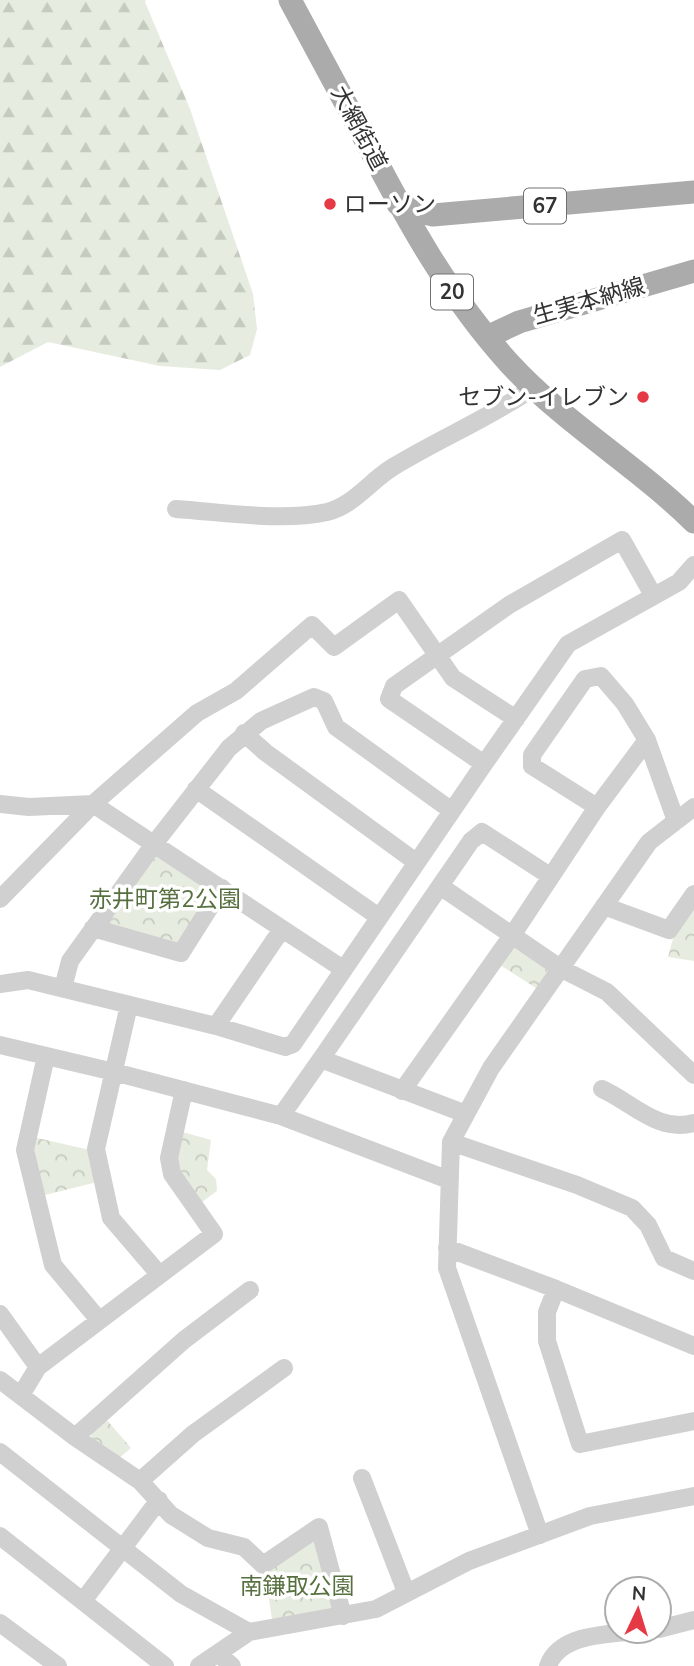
<svg xmlns="http://www.w3.org/2000/svg" width="694" height="1666" viewBox="0 0 694 1666" font-family="'Nunito Sans','Noto Sans JP',sans-serif">
	<style>
		.forest { fill: url(#forest-firs) }
		.park { fill: url(#park-crowns) }
		.lines { fill: none; stroke-linecap: round; stroke-linejoin: round }
		.minor { stroke: #d0d0d0; stroke-width: 18 }
		.major { stroke: #ababab; stroke-width: 23 }
		.poi-dot { fill: #e63946; stroke: #fff; stroke-width: 2.5 }
		.labels { text-anchor: middle; dominant-baseline: central; stroke-width: 7; stroke-linejoin: round; paint-order: stroke }
		.shield { fill: #fff; stroke: #707070; stroke-width: 2 }
		.shield-label { font-size: 21px; font-weight: bold; fill: #333 }
		.street-label { font-size: 23px; fill: #333; stroke: #fff }
		.poi-label { font-size: 23px; fill: #333; stroke: #fff; text-anchor: start }
		.park-label { font-size: 23px; fill: #56703f; stroke: #fff }
	</style>
	<defs>
		<pattern id="forest-firs" width="22" height="20" patternUnits="userSpaceOnUse" patternTransform="scale(1.75)"><rect width="22" height="20" fill="#e6ecdf"/><path d="M5 1l3.5 6h-7zM16 11l3.5 6h-7z" fill="#c6cbc0"/></pattern>
		<pattern id="park-crowns" width="20" height="18" patternUnits="userSpaceOnUse" patternTransform="scale(1.75)"><rect width="20" height="18" fill="#e6ecdf"/><path d="M2 6a3 3 0 1 1 6 0M12 15a3 3 0 1 1 6 0" fill="none" stroke="#c6cbc0"/></pattern>
	</defs>
	<rect width="100%" height="100%" fill="#fff"/>
	<path class="forest" d="M0 0H146L145 2 190 109 253 294 257 329 250 355 220 370 160 366 48 342 0 367Z"/>
	<path class="park" d="M155 852 215 890 178 944 104 928Z
		M691 907H694V961L668 957 673 939Z
		M510 944 549 966 550 973 539 990 497 963Z
		M179 1131 211 1140 207 1170 216 1179 217 1191 199 1204 176 1172Z
		M33 1137 90 1150 97 1182 41 1196 31 1149Z
		M106 1419 131 1448 118 1459 91 1439 92 1432Z
		M313 1538 333 1609 272 1619 265 1573Z"/>
	<g class="lines">
		<path class="minor" d="M176 509C222 512 283 522 327 512 353 506 370 481 393 467 439 439 489 418 533 388
			M244 733 265 752 416 862
			M484 764 389 699 394 686 509 605 622 540 653 595
			M196 789 379 917
			M0 804 29 807 93 804 343 969
			M597 807 532 766V755L585 679 601 676 625 704 647 740 676 821
			M440 886 560 968 607 992 694 1075
			M0 899 93 804 197 713 236 691 312 625 334 647 399 600 453 678 516 719
			M604 906 669 930 694 894
			M93 928 181 953 222 888
			M0 984 28 980 216 1026 285 1047 293 1044 484 764 568 644 679 582 694 565
			M63 988 70 961 154 844 229 748 261 721 314 697 324 701 336 727 452 811
			M129 1005 96 1149 111 1218 159 1274
			M216 1026 282 929
			M0 1045 114 1072 281 1116 449 1180
			M46 1056 25 1150 53 1265 99 1320
			M602 1089C633 1103 658 1133 694 1123
			M402 1091 513 934 597 807 647 740
			M466 1114 321 1059 471 841 482 832 550 876
			M281 1116 321 1059
			M451 1142 577 1185 632 1208 648 1225 664 1258 694 1271
			M447 1248 556 1289 694 1346
			M556 1289 547 1312V1341L580 1444 694 1421
			M0 1314 38 1367
			M0 1380 75 1437 140 1481 171 1515 208 1538 244 1547 263 1565 319 1527 343 1616
			M21 1395 38 1367 214 1234 172 1174 169 1158 184 1090
			M75 1437 184 1340 250 1290
			M0 1452 181 1594 249 1632
			M362 1478 406 1592
			M140 1481 193 1434 284 1368
			M540 1535 447 1268 451 1142 491 1068 649 842 694 807
			M0 1536 165 1666
			M83 1601 159 1500
			M0 1623 58 1666
			M659 1629 694 1620
			M218 1653 232 1666
			M199 1666 249 1632 376 1609 469 1561 590 1516 694 1496
			M548 1666C560 1632 614 1634 643 1631"/>
		<path class="major" d="M290 0C316 48 342 97 368 145 408 222 450 298 509 363 564 423 636 465 694 522
			M398 204 415 211 433 215 694 192
			M487 337 519 322 694 271"/>
	</g>
	<g class="poi-dot">
		<circle cx="330" cy="204" r="7"/>
		<circle cx="643" cy="397" r="7"/>
	</g>
	<g class="labels">
		<g class="shield">
			<rect x="524" y="188.5" width="42" height="35" rx="5"/>
			<rect x="431" y="274.5" width="42" height="35" rx="5"/>
		</g>
		<g class="shield-label">
			<text x="545" y="206">67</text>
			<text x="452" y="292">20</text>
		</g>
		<g class="street-label">
			<text transform="translate(359 128) rotate(62)">大網街道</text>
			<text transform="translate(589 301) rotate(-16)">生実本納線</text>
		</g>
		<g class="poi-label">
			<text x="344" y="204">ローソン</text>
			<text x="629" y="397" text-anchor="end">セブン-イレブン</text>
		</g>
		<g class="park-label">
			<text x="165" y="899">赤井町第2公園</text>
			<text x="297" y="1586">南鎌取公園</text>
		</g>
	</g>
	<g transform="translate(638 1610) rotate(4)"><circle r="33" fill="#ffffff" stroke="#adadad" stroke-width="2"/>
	<path d="M0-5L12 26L0 18L-12 26Z" fill="#e63946"/>
	<text y="-10" font-size="19" font-weight="bold" text-anchor="middle" fill="#333333">N</text>
	</g>
</svg>
